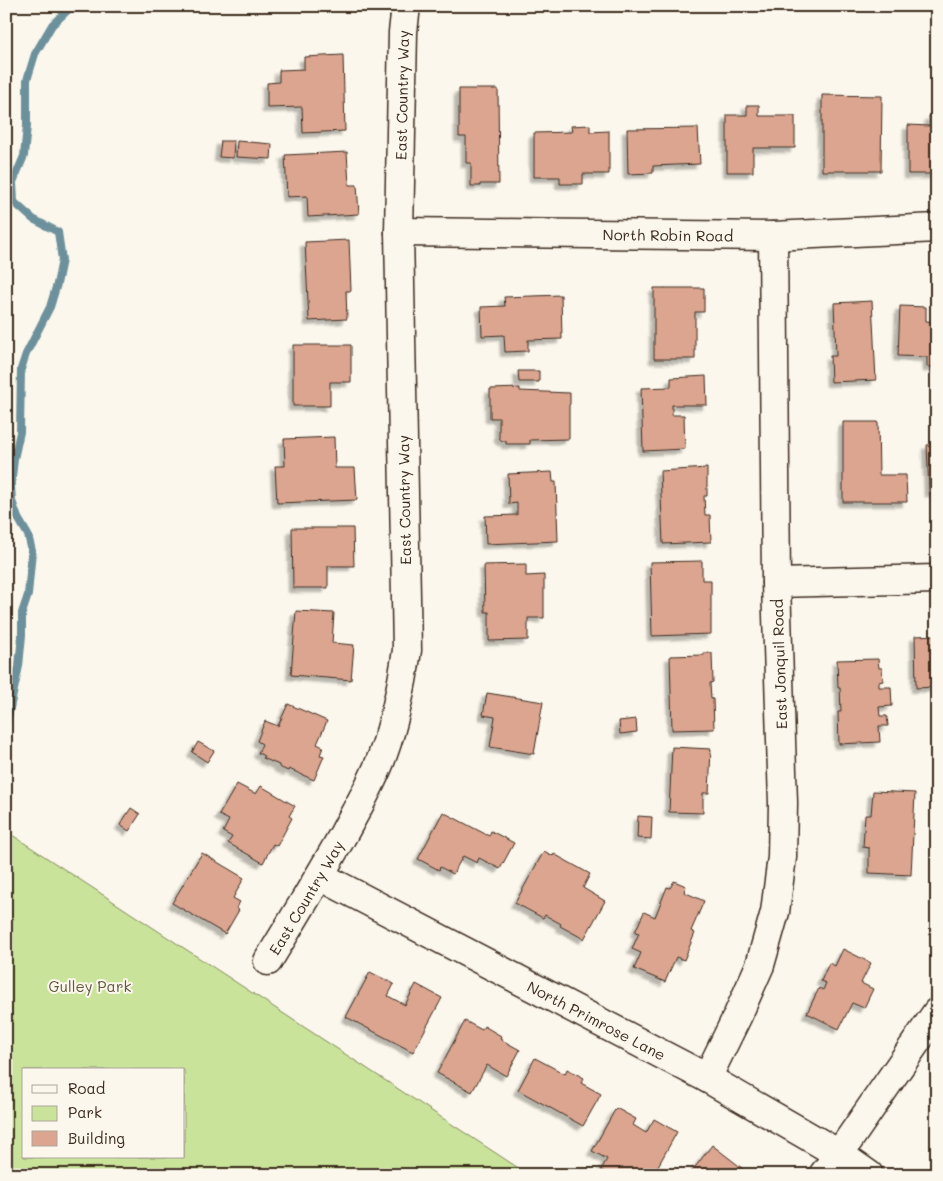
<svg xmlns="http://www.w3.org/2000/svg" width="943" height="1181" viewBox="0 0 943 1181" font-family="Mali,sans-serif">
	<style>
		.green { fill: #c9e49a; stroke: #82875c; fill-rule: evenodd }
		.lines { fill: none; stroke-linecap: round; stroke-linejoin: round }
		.stream { stroke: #6d919c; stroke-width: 8 }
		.building { fill: #dba590; stroke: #3b2a1e; filter: url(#shadow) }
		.minor-casing { stroke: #3b2a1e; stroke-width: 31 }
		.tertiary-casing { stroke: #3b2a1e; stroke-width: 31 }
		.minor { stroke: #fbf7ec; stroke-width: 28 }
		.tertiary { stroke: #fbf7ec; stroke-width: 28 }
		.labels { text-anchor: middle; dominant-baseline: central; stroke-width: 4; stroke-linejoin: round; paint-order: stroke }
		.street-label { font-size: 15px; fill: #3b2a1e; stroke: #fbf7ec }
		.park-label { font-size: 15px; fill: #5e583d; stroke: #fbf7ec }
	</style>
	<defs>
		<filter id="shadow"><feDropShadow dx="-4.5" dy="4.5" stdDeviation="1" flood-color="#0004"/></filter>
	</defs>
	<rect width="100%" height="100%" fill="#fbf7ec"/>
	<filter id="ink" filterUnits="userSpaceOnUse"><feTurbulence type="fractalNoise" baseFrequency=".02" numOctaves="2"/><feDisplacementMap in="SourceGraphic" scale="10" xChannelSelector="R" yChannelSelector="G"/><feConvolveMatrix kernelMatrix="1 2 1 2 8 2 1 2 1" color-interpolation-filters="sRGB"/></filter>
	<g filter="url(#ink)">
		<path class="green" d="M6 831 529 1175H6ZM24 1070H184V1157H24Z"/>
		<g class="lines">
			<path class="stream" d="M6 727 19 666 22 635V613L28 595 32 551 28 535 18 518 12 501 11 486 14 459 20 432 21 369 26 354 50 307 57 284 62 260 58 232 33 219 14 202 13 182 24 156 27 126V80L35 54 52 25 72 6"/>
		</g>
		<path class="building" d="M343 55 345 131 303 133 302 107 267 108V83L279 82V70L304 69V57Z
			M459 89H498L499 184H480V186H471V163H466V137H459Z
			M822 95 882 96 881 171H822Z
			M747 105H759V116H795V148H753V172H727V115H747Z
			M929 116H937V174H908V125L930 126Z
			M590 125V132L609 131V174H583V184H560V177H534V133L572 132 571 126Z
			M698 128 700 164 653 166V173L628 174 627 129Z
			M221 141H234L233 158 219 157Z
			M237 141 272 144 271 159 236 157Z
			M347 152 349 185H357L359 214 308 217 307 196 287 197 285 155Z
			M349 240 351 291H346L347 319 309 321 305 242Z
			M654 288H704V312H695V359H654Z
			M561 295 562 339 528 340V351L505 352 504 335 482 336 481 307 505 306 504 297Z
			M872 301 876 380 831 382 830 356H836L834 303Z
			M900 306 926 307V321L937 322V367H927V357L898 356Z
			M293 345H351V382H330V406H293Z
			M518 371H539V382H519Z
			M706 376 707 405H672V415H684L685 449 643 451 641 388 671 387V378Z
			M520 388V391L570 393V404L569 405V439L530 440V444H506V441H502L499 438V418H490V389Z
			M843 422H878L879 475H906L907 502H843Z
			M334 437 335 468H355L357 500 277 503 275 466H285L284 439Z
			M937 444V492H929L927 445Z
			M707 468V496H704L705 515H710L711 542 663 544 660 471Z
			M552 472 553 482H556L558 541 486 544 485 516 517 515V503L509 504 508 474Z
			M292 528H353L354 566H328V588H293Z
			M702 561V580H711V634L652 636 650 562Z
			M526 564V576L544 575V618H528V640L489 641V612H485L484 565Z
			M296 611 334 613 332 643 354 645 351 680 291 675Z
			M937 635V687L916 688 915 636Z
			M704 653H712L713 682 710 683 711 699H713L714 729 672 730 670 656 704 655Z
			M878 659 879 668H882L883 681 879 682V687H891L892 706 879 707 880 716H887L888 726H879L880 742 839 744 838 712H841L840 688H838L837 660Z
			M487 693 543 702 534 754 490 747 495 717 483 715Z
			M288 704 327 721 317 744 323 747 320 755 324 756 314 780 289 769 288 771 279 767V765L263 758 264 756 258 753 262 744 257 741 265 721 278 726Z
			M636 719 637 732 620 734 619 721Z
			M198 742 214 751 207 762 192 752Z
			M672 747 711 749 709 793H703V813L669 812Z
			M237 784 256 794 261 786 295 806 289 816 292 818 277 846 273 844 263 863 228 843 232 837 223 832 229 820 219 815Z
			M873 791 915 793 911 875 869 873V848L863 847 865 815H871Z
			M131 808 140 814 129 831 120 825Z
			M443 812 489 836 491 831 514 843 500 869 479 858 477 863 463 856 453 874 440 867 439 870 418 859Z
			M638 816 652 817 651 839 637 838Z
			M544 851 553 856 554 854 590 874 583 888 605 901 584 939 560 926 561 924 545 915 543 918 515 903Z
			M202 853 244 878 233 898 240 902 236 908 239 910 225 934 172 903Z
			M674 881 686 886 684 892 704 901 691 931 695 933 684 960 676 957 665 982 634 969 641 953 632 949 639 933 635 932 644 912 655 917 667 887 670 888Z
			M843 949 871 963 861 983 873 989 864 1008 852 1003 839 1029 807 1013 819 988 823 990 826 983 821 981 829 963 835 966Z
			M370 972 394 984 388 996 405 1005 416 984 442 998 413 1052 346 1017Z
			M465 1021 482 1030 484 1026 501 1036 500 1039 520 1050 506 1076 487 1065 472 1092 437 1073Z
			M535 1058 565 1074 567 1069 584 1078 581 1083 601 1094 583 1126 518 1090Z
			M616 1108 636 1119 633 1125 646 1133 654 1119 677 1132 653 1175H610L601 1170 607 1159 592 1151Z
			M712 1145 747 1172 745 1175H689Z"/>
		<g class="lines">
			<defs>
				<g id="minor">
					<path id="s1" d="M399 232 773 236 937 228"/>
					<path d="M776 583 937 579"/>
					<path id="s2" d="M320 876 707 1078 839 1154 869 1175"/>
					<path id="s3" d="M268 961C294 918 320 876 344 833 358 807 373 782 383 754 395 721 402 685 407 650L399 232 403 32 406 6"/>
					<path d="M707 1078 737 1017 760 965 775 912 782 857 783 803 776 583 773 236"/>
				</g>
				<path id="tertiary" d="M823 1175 839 1154 937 1012"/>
			</defs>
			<use href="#minor" class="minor-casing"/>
			<use href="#tertiary" class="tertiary-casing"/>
			<use href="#minor" class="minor"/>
			<use href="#tertiary" class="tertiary"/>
		</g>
	</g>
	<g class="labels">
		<g class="street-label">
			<text stroke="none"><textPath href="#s3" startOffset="899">East Country Way</textPath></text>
			<text stroke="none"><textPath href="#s1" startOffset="269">North Robin Road</textPath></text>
			<text transform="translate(404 500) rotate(-91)">East Country Way</text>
			<text transform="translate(779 664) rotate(-92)">East Jonquil Road</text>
			<text stroke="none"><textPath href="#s3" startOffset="74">East Country Way</textPath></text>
			<text stroke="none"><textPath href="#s2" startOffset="312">North Primrose Lane</textPath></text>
		</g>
		<g class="park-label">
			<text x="90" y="986">Gulley Park</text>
		</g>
	</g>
	<rect width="943" height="1181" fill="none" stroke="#fbf7ec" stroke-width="25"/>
	<rect x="12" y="12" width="918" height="1156" fill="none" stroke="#3b2a1e" stroke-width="2" filter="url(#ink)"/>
	<rect x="22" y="1068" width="162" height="90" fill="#fbf7ec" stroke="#aea59a"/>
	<rect x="32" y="1085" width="25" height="8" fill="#fbf7ec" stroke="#aea59a"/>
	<text x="68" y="1094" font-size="15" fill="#3b2a1e">Road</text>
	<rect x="32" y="1106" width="25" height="15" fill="#c9e49a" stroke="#aea59a"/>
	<text x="68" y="1118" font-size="15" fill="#3b2a1e">Park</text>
	<rect x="32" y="1131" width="25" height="15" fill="#dba590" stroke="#aea59a"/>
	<text x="68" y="1144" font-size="15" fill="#3b2a1e">Building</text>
</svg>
